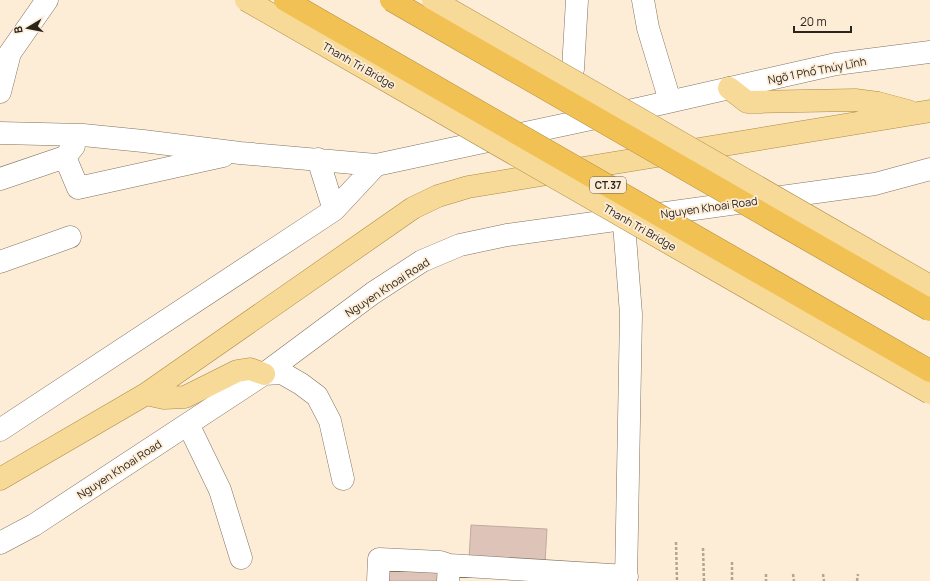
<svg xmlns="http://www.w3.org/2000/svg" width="930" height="581" viewBox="0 0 930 581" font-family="Manrope,sans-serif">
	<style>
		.building { fill: #ddc3b8; stroke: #c2a99e }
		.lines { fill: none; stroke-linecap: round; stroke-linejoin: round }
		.minor-casing { stroke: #817360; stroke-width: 23 }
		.major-casing { stroke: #ac8a40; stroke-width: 23 }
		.path { stroke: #b2a594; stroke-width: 2.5; stroke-dasharray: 3 2; stroke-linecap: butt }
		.minor { stroke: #fff; stroke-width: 22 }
		.major { stroke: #f7da98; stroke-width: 22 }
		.major-bridge-casing { stroke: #ac8a40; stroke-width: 23; stroke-linecap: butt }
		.highway-bridge-casing { stroke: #ac8a40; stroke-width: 23; stroke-linecap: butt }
		.major-bridge { stroke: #f7da98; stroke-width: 22 }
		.highway-bridge { stroke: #f2c154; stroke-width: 22 }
		.labels { text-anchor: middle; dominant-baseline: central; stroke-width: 3.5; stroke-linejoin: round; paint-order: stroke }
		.shield { fill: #fdedd7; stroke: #696054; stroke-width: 1 }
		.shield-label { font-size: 10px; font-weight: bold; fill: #2a241c }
		.street-label { font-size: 11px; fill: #2a241c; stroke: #fdedd7 }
	</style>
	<rect width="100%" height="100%" fill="#fdedd7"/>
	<path class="building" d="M471 525 547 529 545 563 469 559Z
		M387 563 444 566 443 581H386Z"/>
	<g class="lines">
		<defs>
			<path id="minor" d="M643 0 648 28 670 101
				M573 69 577 0
				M0 92 10 53 47 0
				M0 133 83 135 143 141 240 153 376 165 642 108 836 64 930 52
				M65 157 78 188 223 156
				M318 159 334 210
				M0 179 65 157 74 146
				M620 219 624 224 631 314 626 581
				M0 262 70 237
				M264 374 282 373 301 384 317 396 330 421 343 479
				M188 424 220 490 241 558
				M0 430 334 210 376 165
				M0 543 34 525 264 374 373 293 422 261 460 245 507 235 875 184 930 169
				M378 581 379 559 440 562 449 565
				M448 581 449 565 627 576"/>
			<path id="major" d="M729 88 747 102 855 100 878 103 908 111
				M146 394 164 398 185 397 237 371 250 369 264 374
				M0 479 146 394 413 208 438 196 468 187 930 111"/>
		</defs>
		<use href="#minor" class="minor-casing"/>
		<use href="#major" class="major-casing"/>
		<path class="path" d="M676 542 677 581
			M703 548 704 581
			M732 562V581
			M766 574V581
			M793 574 794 581
			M823 574 824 581
			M857 581 858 574"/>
		<use href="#minor" class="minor"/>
		<use href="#major" class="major"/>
		<defs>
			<path id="major-bridge" d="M246 0 930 393
				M433 0 930 286"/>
			<path id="highway-bridge" d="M285 0 930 371
				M391 0 930 310"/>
		</defs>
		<use href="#major-bridge" class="major-bridge-casing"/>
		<use href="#highway-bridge" class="highway-bridge-casing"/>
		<use href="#major-bridge" class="major-bridge"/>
		<use href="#highway-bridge" class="highway-bridge"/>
	</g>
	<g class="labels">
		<rect class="shield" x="590" y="177" width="36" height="16" rx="3"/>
		<g class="shield-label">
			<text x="608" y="185">CT.37</text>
		</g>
		<g class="street-label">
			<text transform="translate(359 65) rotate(30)">Thanh Tri Bridge</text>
			<text transform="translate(817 70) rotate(-11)">Ngõ 1 Phố Thúy Lĩnh</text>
			<text transform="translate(709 207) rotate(-8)">Nguyen Khoai Road</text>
			<text transform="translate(640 227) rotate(30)">Thanh Tri Bridge</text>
			<text transform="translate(387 287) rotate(-33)">Nguyen Khoai Road</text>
			<text transform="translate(119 469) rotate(-33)">Nguyen Khoai Road</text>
		</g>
	</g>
	<g transform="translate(28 28) rotate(260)" stroke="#fdedd7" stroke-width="3" paint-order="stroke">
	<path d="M0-3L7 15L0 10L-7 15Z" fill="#2a241c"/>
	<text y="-6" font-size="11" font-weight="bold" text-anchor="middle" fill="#2a241c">B</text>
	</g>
	<path d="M794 26v6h57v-6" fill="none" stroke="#2a241c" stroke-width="2"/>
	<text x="800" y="26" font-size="12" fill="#2a241c" stroke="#fdedd7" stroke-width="3" paint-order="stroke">20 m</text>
</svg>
